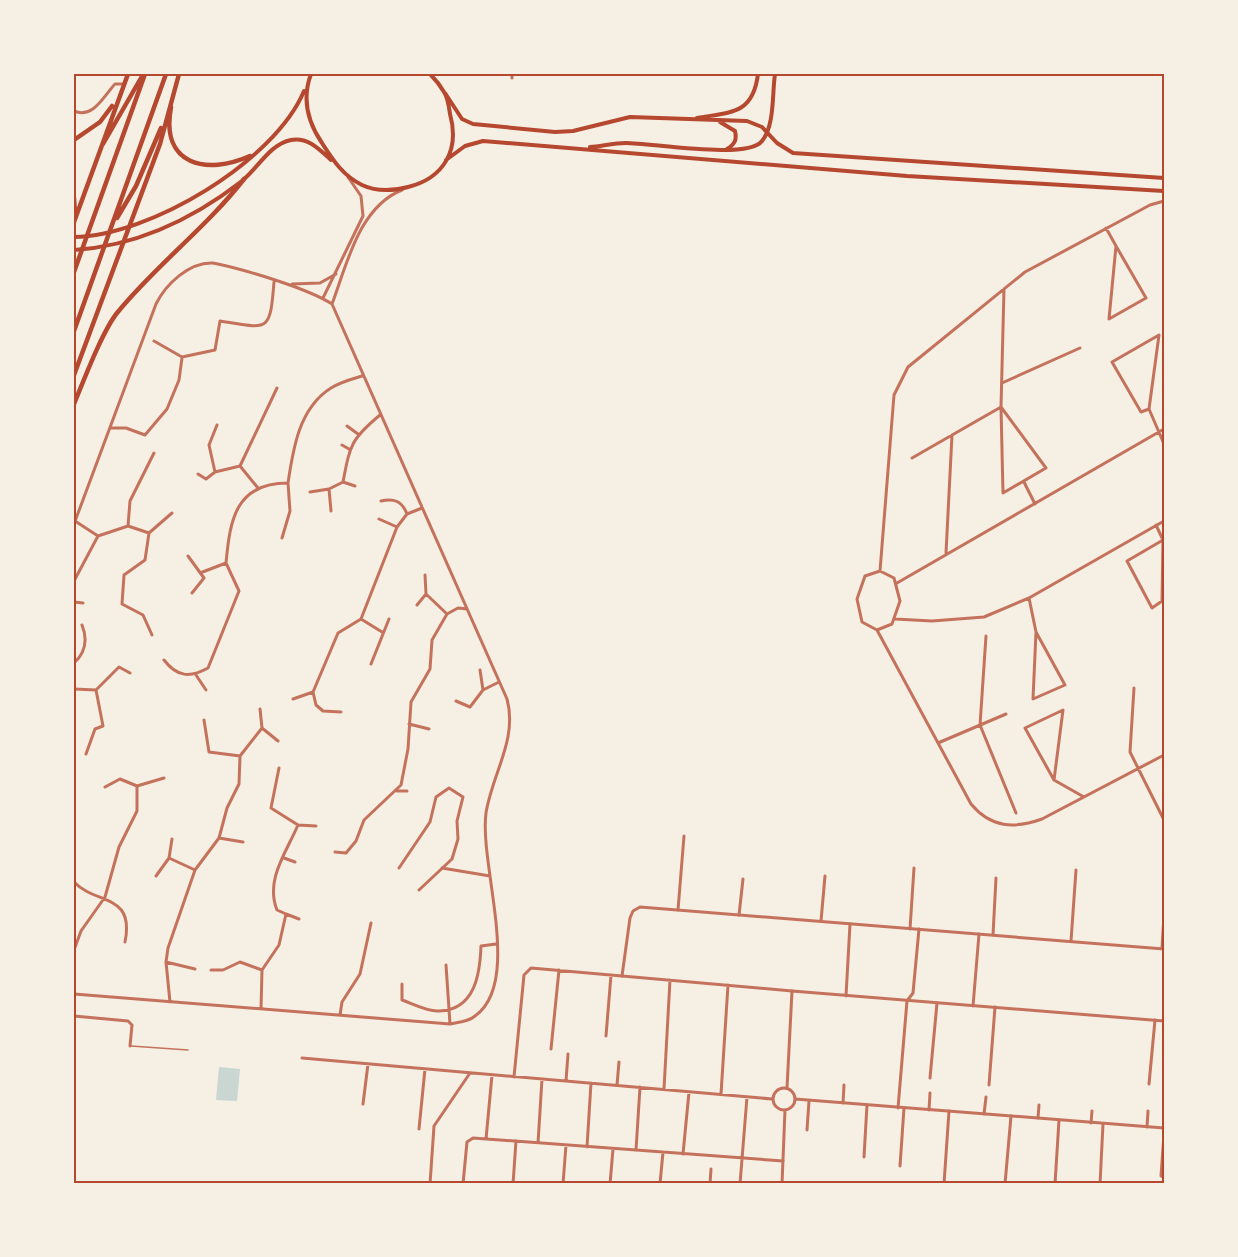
<svg xmlns="http://www.w3.org/2000/svg" width="1238" height="1257" viewBox="0 0 1238 1257" font-family="'Open Sans',sans-serif">
	<style>
		.water { fill: #c9d6d2 }
		.lines { fill: none; stroke-linecap: round; stroke-linejoin: round }
		.service { stroke: #c5725c; stroke-width: 1.5 }
		.minor { stroke: #c5725c; stroke-width: 3 }
		.tertiary { stroke: #c5725c; stroke-width: 3 }
		.secondary { stroke: #b5482f; stroke-width: 4 }
		.trunk { stroke: #b5482f; stroke-width: 4.5 }
		.neatline { fill: none; stroke: #b5482f; stroke-width: 2 }
	</style>
	<rect width="100%" height="100%" fill="#f6efe4"/>
	<path class="water" d="M219 1067 240 1069 237 1101 216 1100Z"/>
	<g class="lines">
		<path class="service" d="M131 1046 188 1050"/>
		<path class="minor" d="M512 78V74
			M74 111C93 119 103 97 115 84H123
			M1106 228 1116 246
			M1116 246 1146 298 1109 319Z
			M292 284 320 283 336 274
			M323 298 363 216 361 196 348 177
			M332 304C347 264 359 207 402 190
			M154 341 182 357 215 350 220 321C269 329 270 333 274 282
			M1002 383 1080 348
			M1001 407 1046 468 1003 493Z
			M1149 409 1141 412 1112 362 1159 335 1149 409 1164 444
			M347 426 358 434
			M110 428H126L145 435 167 409 179 380 182 358
			M342 445 349 449
			M912 458 1001 407 1004 289
			M240 466 258 488
			M215 472 240 466 277 388
			M198 474 206 479 215 472 209 445 217 425
			M343 482 355 486
			M1024 482 1035 504
			M329 489 343 482C350 445 351 439 380 415
			M310 492 329 489 331 511
			M381 501C394 498 402 501 407 514
			M379 519 397 527
			M75 521 98 536
			M74 524 156 304C166 284 189 262 213 263 243 269 307 288 332 304L507 699C518 739 492 774 486 813 479 865 523 982 475 1016 468 1022 459 1022 450 1024L74 994
			M1156 525 1163 540 1162 601 1152 608 1127 561 1163 540
			M128 526 149 533
			M282 538 290 511 288 483
			M946 553 952 435
			M188 556 204 578 192 593
			M880 571 894 395 908 367 1025 272 1150 205 1164 201
			M880 571 894 578 900 601 892 624 877 630 862 622 857 599 865 576Z
			M200 573 226 563C230 519 236 483 288 483 293 449 299 408 331 388 340 382 352 379 362 376
			M74 581 98 536 128 526 130 501 154 453
			M897 583 1164 429
			M1029 598 1036 632 1033 699 1065 685 1036 632
			M74 602 83 603
			M417 605 426 594 425 575
			M447 614 458 608 467 609
			M361 619 382 632
			M895 619 932 621 984 617 1029 598 1164 521
			M877 630 971 804C991 828 1014 829 1042 819L1164 755
			M152 635 143 615 122 604 124 575 145 560 149 533 172 513
			M986 636 980 725 1016 813
			M164 660C177 677 190 678 208 668L239 591 226 563
			M74 663C86 652 88 640 82 625
			M371 664 389 619
			M480 670 483 690
			M196 675 206 690
			M1134 688 1130 752 1164 820
			M74 689 96 690
			M293 699 313 692
			M456 701 470 707 483 690 499 682
			M260 709 262 728 278 741
			M341 712 323 711 316 705 313 692 338 633 361 619 397 527 407 514 422 508
			M204 720 209 752 240 756
			M409 724 429 729
			M938 743 1006 714
			M86 754 95 729 103 726 96 690 119 667 130 673
			M279 768 271 808 298 825 316 826
			M1054 780 1063 710 1025 728 1054 780 1084 797
			M105 787 120 779 137 786 164 778
			M397 791H407
			M219 838 243 842
			M335 852 346 853 356 841 364 820 401 785 408 749 411 702 430 669 432 640 447 614 426 594
			M169 858 195 870
			M284 858 295 862
			M399 868 430 822 436 797 449 788 463 797 457 821 458 839 452 859 419 890
			M442 868 490 876
			M156 876 169 858 172 839
			M74 882C96 905 135 893 125 942
			M678 910 684 836
			M286 914 299 919
			M739 915 743 879
			M821 921 825 876
			M910 929 914 868
			M993 935 996 878
			M1071 941 1076 870
			M1162 948 1164 915
			M74 950 81 931 105 897 119 847 137 811V786
			M166 962 195 969
			M446 965 450 1024
			M211 970H223L240 962 262 970
			M402 984V1000C413 1004 428 1012 439 1011 475 1010 480 974 481 946L496 944
			M846 996 850 924
			M170 1002 166 962 168 948 195 870 219 838 227 808 239 784 240 756 262 728
			M973 1006 979 934
			M261 1009 262 970 279 945 286 914 277 910C265 880 286 853 298 825
			M340 1015 342 1002 360 974 371 923
			M74 1016 128 1021 132 1025 130 1046
			M606 1036 611 975
			M551 1049 559 970
			M302 1058 772 1099
			M514 1077 524 975 531 968 792 991
			M930 1078 937 1003
			M566 1081 568 1054
			M1149 1084 1155 1020
			M617 1085 619 1062
			M989 1085 995 1007
			M664 1089 670 980
			M721 1094 728 985
			M843 1103 844 1085
			M363 1104 368 1064
			M898 1108 907 1001 913 993 919 929
			M929 1110 930 1093
			M984 1114 986 1097
			M1038 1118 1039 1105
			M1091 1123 1092 1111
			M1147 1127 1148 1111
			M419 1129 425 1069
			M807 1130 809 1101
			M1164 1134 1161 1176 1164 1177
			M486 1139 492 1075
			M538 1143 542 1079
			M587 1147 591 1083
			M636 1150 640 1087
			M683 1154 689 1092
			M864 1157 867 1105
			M900 1166 904 1108
			M430 1184 434 1126 470 1073
			M463 1184 467 1142 473 1138 783 1161
			M513 1184 516 1141
			M563 1184 566 1145
			M610 1184 613 1149
			M660 1184 663 1152
			M710 1184 711 1169
			M740 1184 747 1097
			M944 1184 949 1111
			M1005 1184 1011 1116
			M1055 1184 1059 1120
			M1100 1184 1103 1124"/>
		<path class="tertiary" d="M622 976 630 918 633 911 640 907 1164 949
			M773 1099a11 11 0 1 1 22 0a11 11 0 1 1-22 0Z
			M787 1088 792 991 1164 1021
			M795 1099 1164 1128
			M782 1184 785 1110"/>
		<path class="secondary" d="M311 74C302 98 307 121 322 143 333 160 343 176 362 185 377 192 393 191 408 187 444 178 460 150 450 114 449 107 448 98 444 92 440 85 435 79 430 74
			M445 93 462 119 473 124 555 132 573 131 630 117 747 121 762 127 777 143 793 153 1164 178
			M697 118C732 112 753 114 758 74
			M720 122 735 131C737 140 735 144 727 149
			M590 147C602 146 614 143 626 143 652 143 748 160 762 141 775 125 772 93 775 74
			M446 160 465 146 483 141 907 176 1164 191
			M74 237C150 236 275 161 304 91
			M74 250C136 246 193 219 242 181 258 168 270 144 291 140 308 137 319 149 331 160"/>
		<path class="trunk" d="M171 107C160 166 207 175 250 156
			M74 140 100 122 112 106
			M103 144 141 78
			M74 198 75 213
			M117 218 136 186 161 128
			M74 222 128 74
			M74 272 145 74
			M74 331 166 74
			M74 375 160 144 179 74
			M74 404C84 380 102 332 117 313 156 265 206 228 244 179"/>
	</g>
	<rect width="1238" height="1257" fill="none" stroke="#f6efe4" stroke-width="150"/>
	<rect x="75" y="75" width="1088" height="1107" class="neatline"/>
</svg>
